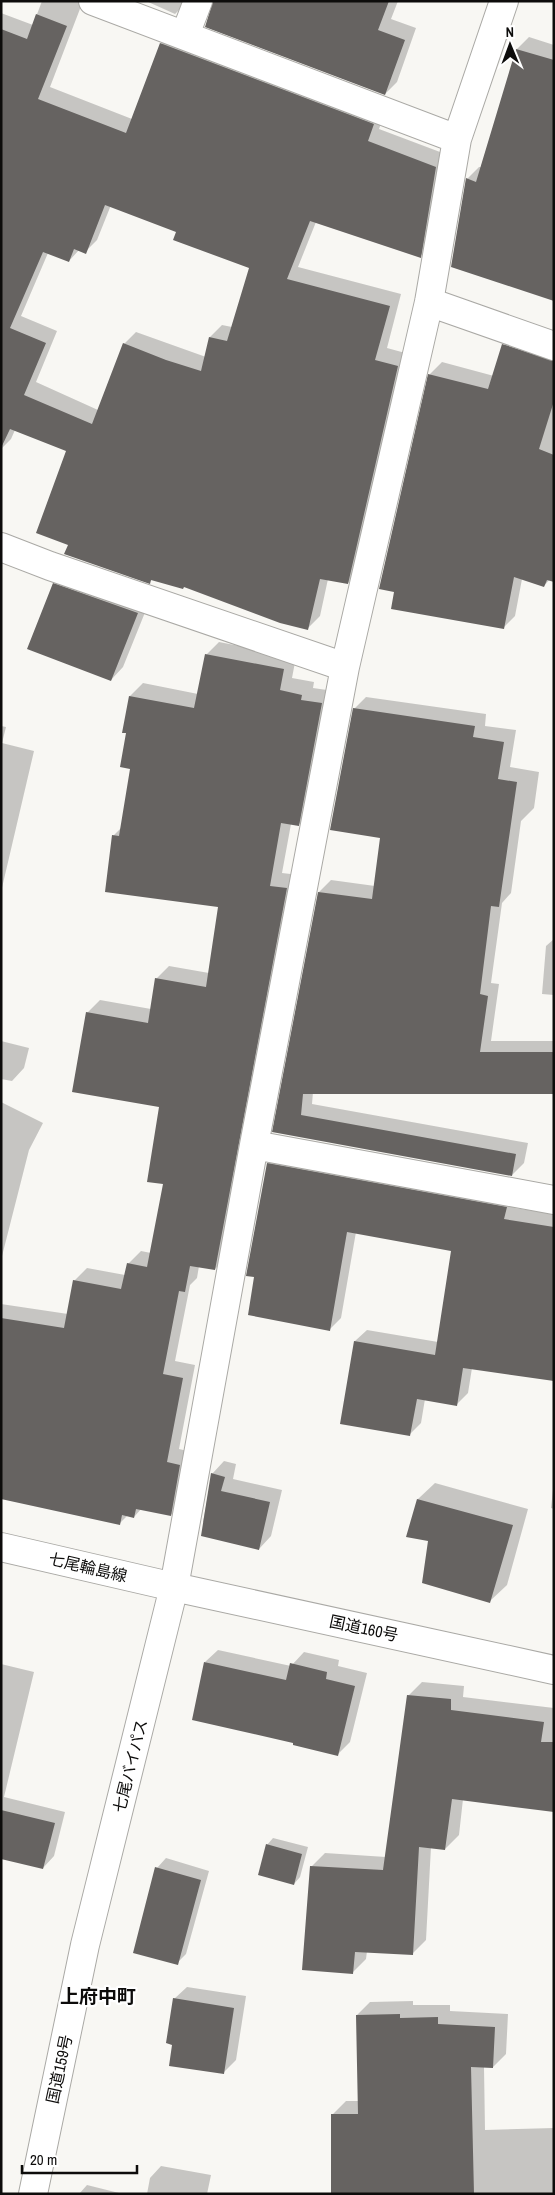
<svg xmlns="http://www.w3.org/2000/svg" width="555" height="2195" viewBox="0 0 555 2195" font-family="'Archivo Narrow','Noto Sans JP',sans-serif">
	<style>
		.shadow { fill: #0003; fill-rule: evenodd }
		.building { fill: #666361; fill-rule: evenodd }
		.lines { fill: none; stroke-linecap: round; stroke-linejoin: round }
		.minor-casing { stroke: #aaa9a5; stroke-width: 30 }
		.primary-casing { stroke: #aaa9a5; stroke-width: 30 }
		.trunk-casing { stroke: #aaa9a5; stroke-width: 30 }
		.minor { stroke: #fff; stroke-width: 28 }
		.primary { stroke: #fff; stroke-width: 28 }
		.trunk { stroke: #fff; stroke-width: 28 }
		.labels { text-anchor: middle; dominant-baseline: central; stroke-width: 4.5; stroke-linejoin: round; paint-order: stroke }
		.street-label { font-size: 16px; fill: #0d0c0b; stroke: #fff }
		.quarter-label { font-size: 19px; font-weight: bold; fill: #0d0c0b; stroke: #fff }
	</style>
	<rect width="100%" height="100%" fill="#f8f7f3"/>
	<path class="shadow" d="M42 1H83L50 87 132 119 161 44 173 32 385 112 379 129 448 155 432 244 420 256 316 222 298 267 401 294 387 348 409 354 360 571 348 583 328 579 320 616 308 628 185 586 153 579 149 582 69 544 68 450 15 430 11 439 1 449V13L33 25ZM111 205 178 231 251 267 232 327 222 325 210 337 206 357 136 332 124 344 98 410 36 382 57 331 21 316 48 253 69 261 79 250 85 252 97 240Z
		M146 1H188L175 14Z
		M214 1H398L391 19 416 28 397 82 385 94Z
		M529 37 554 45V300L467 179 479 167H481L517 49Z
		M515 333 554 347V580L550 579 544 586 522 579 515 616 503 628 430 374 442 362 494 376 504 345Z
		M66 572 150 600 123 667 111 680 54 584Z
		M219 642 296 657 292 678 314 682 313 688 334 691 311 812 298 825 291 824 282 873 299 875 228 1256 215 1269 199 1266 197 1278 190 1285 175 1361 195 1365 179 1449 192 1452 183 1502 171 1515 142 1508 134 1517 128 1515 120 1523 1 1491V1304L68 1314 74 1281 87 1268 125 1275 128 1264 141 1251 151 1253 165 1183 161 1106 87 1013 100 1000 151 1009 156 979 169 966 209 973 219 906 113 836 122 827 131 768 127 732 130 696 143 683 198 694 206 655Z
		M366 697 486 714 485 726 516 730 510 767 539 772 534 808 521 821 511 893 502 903 491 983 499 984 491 1041H554V1109L553 1093 313 1092 312 1104 528 1143 524 1163 512 1175 274 1131 319 892 331 880 375 886 382 836 354 709Z
		M1 726 6 727 2 743 34 751 1 892Z
		M554 939V995L542 994 546 946Z
		M1 1041 29 1048 24 1068 12 1081 1 1079Z
		M1 1102 43 1123 29 1150 1 1260Z
		M279 1152 518 1196 515 1208 554 1214V1380L472 1368 468 1393 457 1404 425 1399 421 1423 409 1435 341 1423 355 1341 367 1330 438 1342 453 1250 356 1232 341 1318 329 1330 256 1276 268 1164Z
		M224 1461 236 1464 233 1479 282 1490 271 1536 259 1549 203 1522 212 1474Z
		M554 1481V1509L551 1508Z
		M435 1483 528 1509 507 1585 490 1601 429 1540 408 1536 418 1499Z
		M218 1650 291 1666 304 1652 339 1660 338 1666 367 1673 350 1742 337 1755 295 1742 205 1662Z
		M1 1664 34 1672 4 1797 65 1812 54 1856 43 1868 1 1857Z
		M422 1682 464 1686 463 1697 554 1708V1810L463 1799 459 1835 445 1849 431 1847 426 1940 412 1954 367 1951 366 1959 353 1972 311 1867 325 1853 386 1857 408 1696Z
		M273 1838 308 1847 300 1877 294 1884 267 1845Z
		M166 1858 209 1871 186 1954 177 1963 157 1868Z
		M187 1987 246 1996 236 2060 223 2073 174 2044V1999Z
		M413 2001V2005H450V2011L508 2014 506 2054 493 2067H484L485 2130 554 2128V2194H333V2114L346 2101H359L357 2015 370 2002Z
		M161 2166 211 2175 207 2194H147L150 2178Z
		M87 2185 123 2194H79Z"/>
	<path class="building" d="M213 1H389L378 30 405 40 385 95 205 27Z
		M36 14 67 26 38 99 126 133 160 43 374 124 368 141 436 167 421 258 310 221 287 279 390 306 375 360 398 366 348 584 320 579 308 630 280 623 184 587 183 589 151 580 150 584 64 554 68 545 36 533 66 451 10 429 1 448V29L27 39ZM105 205 176 232 173 240 249 268 227 341 209 337 201 371 166 360 123 343 92 424 24 395 46 343 10 328 43 252 69 262 74 249 86 254Z
		M516 49 554 60V301L451 267 466 178 476 182Z
		M502 344 554 361V401L539 449 554 455V582L547 580 544 587 514 577 504 629 391 609 394 592 379 589 428 374 488 389Z
		M53 583 138 613 111 681 27 649Z
		M205 654 284 669 280 690 302 695 301 700 322 703 299 826 281 823 270 886 287 888 215 1270 190 1266 185 1292 179 1291 163 1374 183 1378 167 1462 180 1465 171 1516 136 1509 134 1518 122 1515 120 1525 1 1499V1318L64 1328 73 1280 121 1289 127 1263 147 1267 163 1184 147 1182 159 1107 72 1092 86 1012 148 1023 155 978 206 987 218 907 105 892 112 835 119 836 130 769 120 767 126 733H122L129 696 194 708Z
		M353 708 475 726 473 737 504 742 498 779 517 782 499 907 491 906 480 994 488 996 480 1052H554V1094H303L301 1115 516 1154 512 1176 272 1132 318 892 372 899 380 838 330 830Z
		M267 1163 507 1207 504 1219 554 1227V1381L463 1368 457 1406 417 1399 410 1436 340 1424 354 1341 435 1355 451 1251 347 1232 330 1331 248 1315 254 1277 246 1276Z
		M211 1473 225 1477 221 1491 270 1502 259 1550 201 1536Z
		M417 1499 513 1525 490 1603 422 1583 428 1541 406 1537Z
		M204 1662 286 1680 290 1663 327 1672 326 1679 355 1686 338 1756 293 1745V1743L192 1720Z
		M407 1695 451 1699V1710L544 1722 541 1742H554V1812L452 1799 445 1850 419 1847 413 1955 355 1952 353 1974 302 1970 310 1866 383 1870Z
		M1 1810 55 1823 43 1869 1 1859Z
		M266 1844 302 1854 294 1885 258 1875Z
		M155 1867 201 1880 178 1965 133 1953Z
		M173 1998 234 2008 224 2074 169 2066 172 2045 166 2043Z
		M400 2014V2018L438 2017V2024L495 2027 493 2068 471 2067 474 2194H331V2114H358L356 2015Z"/>
	<g class="lines">
		<defs>
			<path id="minor" d="M93 1 457 139
				M185 35 198 1
				M429 302 554 346
				M1 547 50 566 345 667
				M254 1145 554 1200
				M174 1587 254 1145 345 667 429 302 457 139 504 1"/>
			<path id="primary" d="M1 1547 174 1587"/>
			<path id="trunk" d="M33 2194 85 1945 174 1587 554 1670"/>
		</defs>
		<use href="#minor" class="minor-casing"/>
		<use href="#primary" class="primary-casing"/>
		<use href="#trunk" class="trunk-casing"/>
		<use href="#minor" class="minor"/>
		<use href="#primary" class="primary"/>
		<use href="#trunk" class="trunk"/>
	</g>
	<g class="labels">
		<g class="street-label">
			<text transform="translate(88 1567) rotate(13)">七尾輪島線</text>
			<text transform="translate(364 1628) rotate(12)">国道160号</text>
			<text transform="translate(130 1766) rotate(-76)">七尾バイパス</text>
			<text transform="translate(59 2069) rotate(-78)">国道159号</text>
		</g>
		<g class="quarter-label">
			<text x="98" y="1996">上府中町</text>
		</g>
	</g>
	<rect width="555" height="2195" fill="none" stroke="#0d0c0b" stroke-width="5"/>
	<g transform="translate(510 45) rotate(359)" stroke="#ffffff" stroke-width="4" paint-order="stroke">
	<path d="M0-4L9 19L0 12L-9 19Z" fill="#0d0c0b"/>
	<text y="-8" font-size="14" font-weight="bold" text-anchor="middle" fill="#0d0c0b">N</text>
	</g>
	<path d="M22 2165v8h115v-8" fill="none" stroke="#0d0c0b" stroke-width="2.5"/>
	<text x="30" y="2165" font-size="15" fill="#0d0c0b" stroke="#ffffff" stroke-width="4" paint-order="stroke">20 m</text>
</svg>
